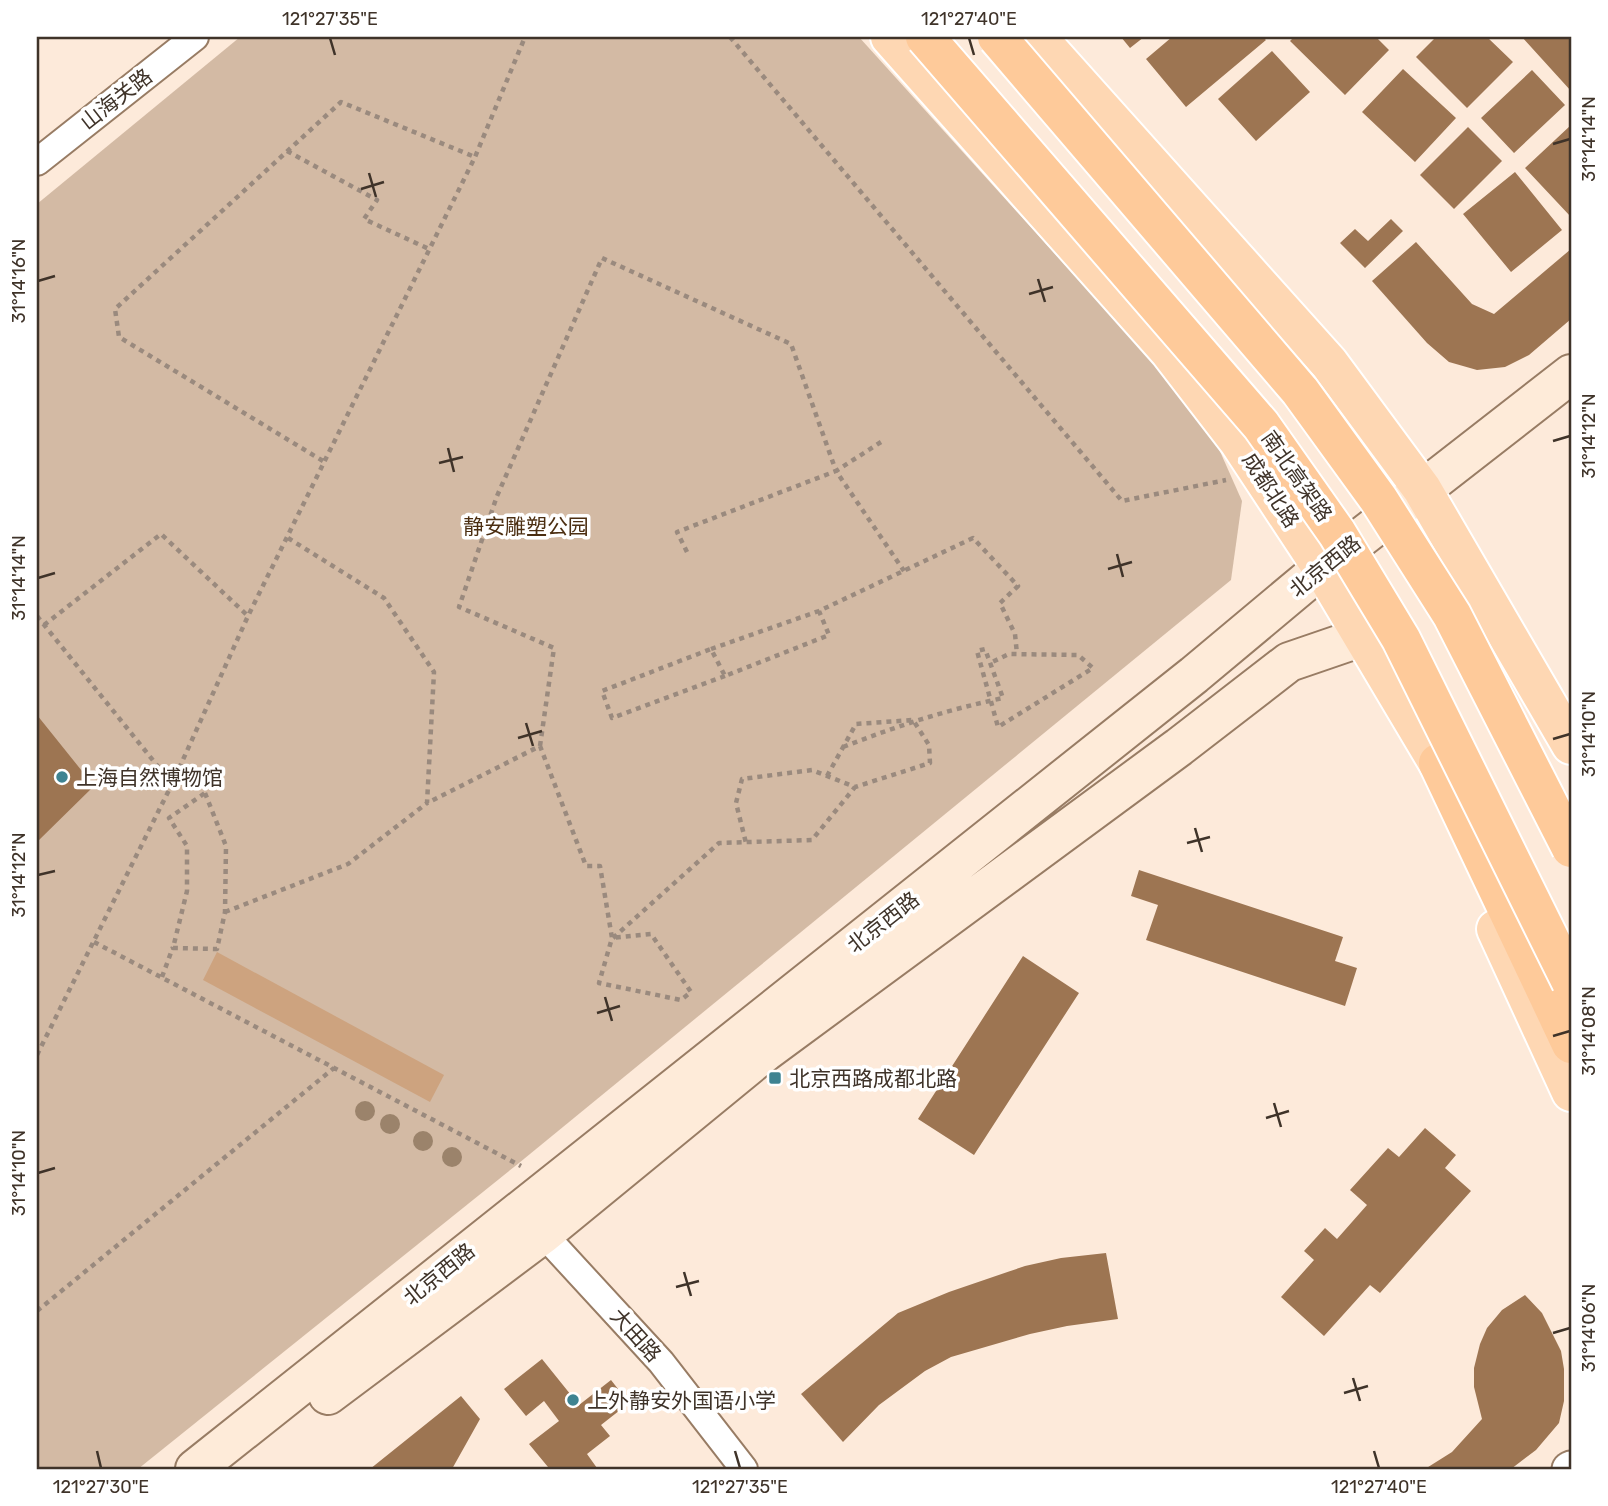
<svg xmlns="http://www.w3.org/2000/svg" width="1608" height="1506" viewBox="0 0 1608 1506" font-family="Rubik,'Noto Sans SC',sans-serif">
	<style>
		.green { fill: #d3baa4 }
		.water { fill: #cda37f }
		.building { fill: #9d7552 }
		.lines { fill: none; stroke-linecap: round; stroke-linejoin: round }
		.minor-casing { stroke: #987c64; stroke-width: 30 }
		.tertiary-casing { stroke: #987c64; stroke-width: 37 }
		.secondary-casing { stroke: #987c64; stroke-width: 42 }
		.primary-casing { stroke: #fff; stroke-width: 42 }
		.trunk-casing { stroke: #fff; stroke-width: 42 }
		.path { stroke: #9a8a7e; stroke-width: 4.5; stroke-dasharray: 5 5; stroke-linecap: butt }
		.minor { stroke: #fff; stroke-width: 26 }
		.tertiary { stroke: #fff; stroke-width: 33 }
		.secondary { stroke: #feebd9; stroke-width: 38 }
		.primary { stroke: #fed7b3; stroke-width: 38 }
		.trunk { stroke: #feca9a; stroke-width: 38 }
		.trunk-bridge-casing { stroke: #fff; stroke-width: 42; stroke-linecap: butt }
		.trunk-bridge { stroke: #feca9a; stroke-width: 38 }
		.tree { fill: #9b836b }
		.ticks { fill: none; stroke: #3f3329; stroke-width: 2.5 }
		.poi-dot { fill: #3e8391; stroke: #fff; stroke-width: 2.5 }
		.labels { text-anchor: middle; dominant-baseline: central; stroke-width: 7; stroke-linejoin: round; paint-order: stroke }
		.street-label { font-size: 21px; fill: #3f3329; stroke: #fff }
		.park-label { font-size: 21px; fill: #4b2e11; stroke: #fff }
		.poi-label { font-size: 21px; fill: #3f3329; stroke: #fff; text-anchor: start }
		.neatline { fill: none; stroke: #3f3329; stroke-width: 2.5 }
		.ticks-label { font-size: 18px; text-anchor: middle; fill: #3f3329 }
	</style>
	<rect width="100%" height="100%" fill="#fdeada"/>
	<path class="green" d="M240 37H859L1207 422 1242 501 1231 580 519 1163 138 1469H37V204Z"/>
	<path class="water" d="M217 952 444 1075 430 1102 203 980Z"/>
	<path class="building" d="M1121 37H1144L1130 48Z
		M1172 37H1263L1266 40 1186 107 1146 59Z
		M1294 37H1376L1389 50 1345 95 1290 41Z
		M1436 37H1487L1513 62 1467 108 1416 57Z
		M1522 37H1571V91Z
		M1272 51 1310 92 1256 141 1218 99Z
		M1403 69 1456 118 1415 162 1362 112Z
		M1532 70 1565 105 1514 153 1481 118Z
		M1571 125V217L1525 168Z
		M1468 127 1502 161 1454 209 1420 175Z
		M1515 172 1562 230 1511 272 1463 214Z
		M1391 219 1403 231 1365 268 1340 243 1355 229 1368 241Z
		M1416 242 1472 304 1494 314 1571 249V319L1529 355 1505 367 1477 370 1449 362 1427 343 1372 281Z
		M37 715 94 786 37 842Z
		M1139 870 1343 937 1335 961 1357 968 1345 1006 1146 940 1158 905 1131 896Z
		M1023 956 1079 993 974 1155 918 1119Z
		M1425 1128 1456 1155 1445 1168 1471 1191 1380 1293 1370 1285 1324 1336 1281 1297 1314 1260 1304 1251 1325 1228 1337 1239 1367 1205 1350 1190 1388 1148 1399 1157Z
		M1106 1253 1118 1319 1067 1326 1030 1334 951 1357 925 1371 879 1405 843 1442 801 1394 898 1313 949 1292 1025 1266 1061 1258Z
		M1525 1295 1542 1313 1561 1351 1564 1369V1401L1559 1423 1536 1450 1511 1469H1425L1452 1452 1482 1419 1474 1387V1368L1480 1344 1487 1328 1502 1310Z
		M542 1359 579 1405 611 1380 629 1403 601 1425 610 1436 587 1454 597 1468 595 1469H545L548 1467 529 1444 559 1421 544 1401 526 1416 504 1389Z
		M461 1396 480 1419 452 1469H370Z"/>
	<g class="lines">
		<defs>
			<path id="minor" d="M37 162 195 37
				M534 1224 661 1362 744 1469"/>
			<path id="tertiary" d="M1569 1469 1571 1468"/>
			<path id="secondary" d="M328 1395 543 1234 765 1052 1179 747 1289 662 1362 637
				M195 1469 1194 675 1322 568 1571 374"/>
			<path id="primary" d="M890 37 1169 351 1239 442 1322 568 1438 763 1460 789
				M1037 37 1329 363 1422 489 1571 745
				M1496 929 1571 1092"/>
			<path id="trunk" d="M1438 763 1571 1044"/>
		</defs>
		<use href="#minor" class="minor-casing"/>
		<use href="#tertiary" class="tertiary-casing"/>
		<use href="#secondary" class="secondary-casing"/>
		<use href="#primary" class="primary-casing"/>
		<use href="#trunk" class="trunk-casing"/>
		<path class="path" d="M730 37 1122 501 1226 480
			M287 151 377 200 364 219 429 249
			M881 442 836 471 904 571
			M323 461 119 337 115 309 341 102 475 157
			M288 538 384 598 434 672 427 803 540 746 586 866H600L612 938 599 983 681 1000 691 992 651 934 612 938
			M37 616 172 784
			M44 625 161 534 248 616
			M711 649 819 611
			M725 676 612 718 602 691 711 649 725 676 829 635 819 611 973 538 1018 586 1000 603 1015 634 1017 654
			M540 746 554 648 459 607 497 496 602 258 791 344 836 471 677 532 687 552
			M843 747C897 726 946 710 1003 698L985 649 977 651 998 727 1093 668 1078 655 1009 654 990 663
			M827 776 856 724 913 720 929 745 930 763 855 787
			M205 793 226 846 225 912 217 949 173 948 187 891V846L169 818Z
			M225 912 348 864 427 803
			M613 938 719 843 812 840 855 787 812 770 742 779 736 803 746 843
			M94 942 521 1166
			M162 977 173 947
			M37 1055 172 784 248 616 475 157 525 37
			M37 1311 334 1068"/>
		<use href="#minor" class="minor"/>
		<use href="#tertiary" class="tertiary"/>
		<use href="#secondary" class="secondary"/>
		<use href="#primary" class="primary"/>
		<use href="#trunk" class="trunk"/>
		<defs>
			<path id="trunk-bridge" d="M925 37 1261 425 1337 533 1401 639 1571 982
				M997 37 1300 391 1379 500 1452 615 1571 848"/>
		</defs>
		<use href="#trunk-bridge" class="trunk-bridge-casing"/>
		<use href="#trunk-bridge" class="trunk-bridge"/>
	</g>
	<g class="tree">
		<circle cx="365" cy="1111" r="10"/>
		<circle cx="390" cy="1124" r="10"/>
		<circle cx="423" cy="1141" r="10"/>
		<circle cx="452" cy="1157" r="10"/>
	</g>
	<path class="ticks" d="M330 38 335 55M969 38 974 55M1553 144 1570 139M369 173 376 197M361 189 384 182M1038 279 1045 302M38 281 55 276M1029 294 1053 287M1553 441 1570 436M448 448 454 472M439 463 463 457M1117 554 1123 577M1108 569 1132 562M38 578 55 573M526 723 533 746M518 738 542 731M1553 739 1570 734M1195 828 1202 852M1187 843 1210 837M38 875 55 871M605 997 612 1021M597 1013 620 1006M1553 1036 1570 1031M1274 1103 1281 1127M1266 1118 1289 1111M38 1173 55 1168M684 1272 691 1296M676 1287 699 1281M1553 1333 1570 1328M1353 1378 1360 1401M1344 1393 1368 1386M97 1451 101 1468M735 1451 740 1468M1374 1451 1379 1468"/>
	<g class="poi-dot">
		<circle cx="62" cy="777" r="7"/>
		<rect x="768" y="1071" width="14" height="14" rx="3.5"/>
		<circle cx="573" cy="1400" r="7"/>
	</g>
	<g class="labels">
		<g class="street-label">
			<text transform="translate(116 99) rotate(-38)">山海关路</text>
			<text transform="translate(1297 476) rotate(55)">南北高架路</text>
			<text transform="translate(1271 490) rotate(57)">成都北路</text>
			<text transform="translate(1325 566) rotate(-39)">北京西路</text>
			<text transform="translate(883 922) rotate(-38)">北京西路</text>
			<text transform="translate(439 1274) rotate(-39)">北京西路</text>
			<text transform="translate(636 1335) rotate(48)">大田路</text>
		</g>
		<g class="park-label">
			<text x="526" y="526">静安雕塑公园</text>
		</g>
		<g class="poi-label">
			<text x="76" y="777">上海自然博物馆</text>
			<text x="789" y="1078">北京西路成都北路</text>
			<text x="587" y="1400">上外静安外国语小学</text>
		</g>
	</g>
	<rect width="1608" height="1506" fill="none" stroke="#ffffff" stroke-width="77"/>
	<rect x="38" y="38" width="1532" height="1430" class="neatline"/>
	<g class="ticks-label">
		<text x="330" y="25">121°27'35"E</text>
		<text x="969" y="25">121°27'40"E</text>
		<text transform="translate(1589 139) rotate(-90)" y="6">31°14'14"N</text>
		<text transform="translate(19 281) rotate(-90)" y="6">31°14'16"N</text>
		<text transform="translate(1589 436) rotate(-90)" y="6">31°14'12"N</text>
		<text transform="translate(19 578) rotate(-90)" y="6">31°14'14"N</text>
		<text transform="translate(1589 734) rotate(-90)" y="6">31°14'10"N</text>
		<text transform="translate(19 875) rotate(-90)" y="6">31°14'12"N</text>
		<text transform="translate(1589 1031) rotate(-90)" y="6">31°14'08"N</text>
		<text transform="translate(19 1173) rotate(-90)" y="6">31°14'10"N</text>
		<text transform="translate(1589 1328) rotate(-90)" y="6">31°14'06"N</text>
		<text x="101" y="1493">121°27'30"E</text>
		<text x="740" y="1493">121°27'35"E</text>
		<text x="1379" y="1493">121°27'40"E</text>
	</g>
</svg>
